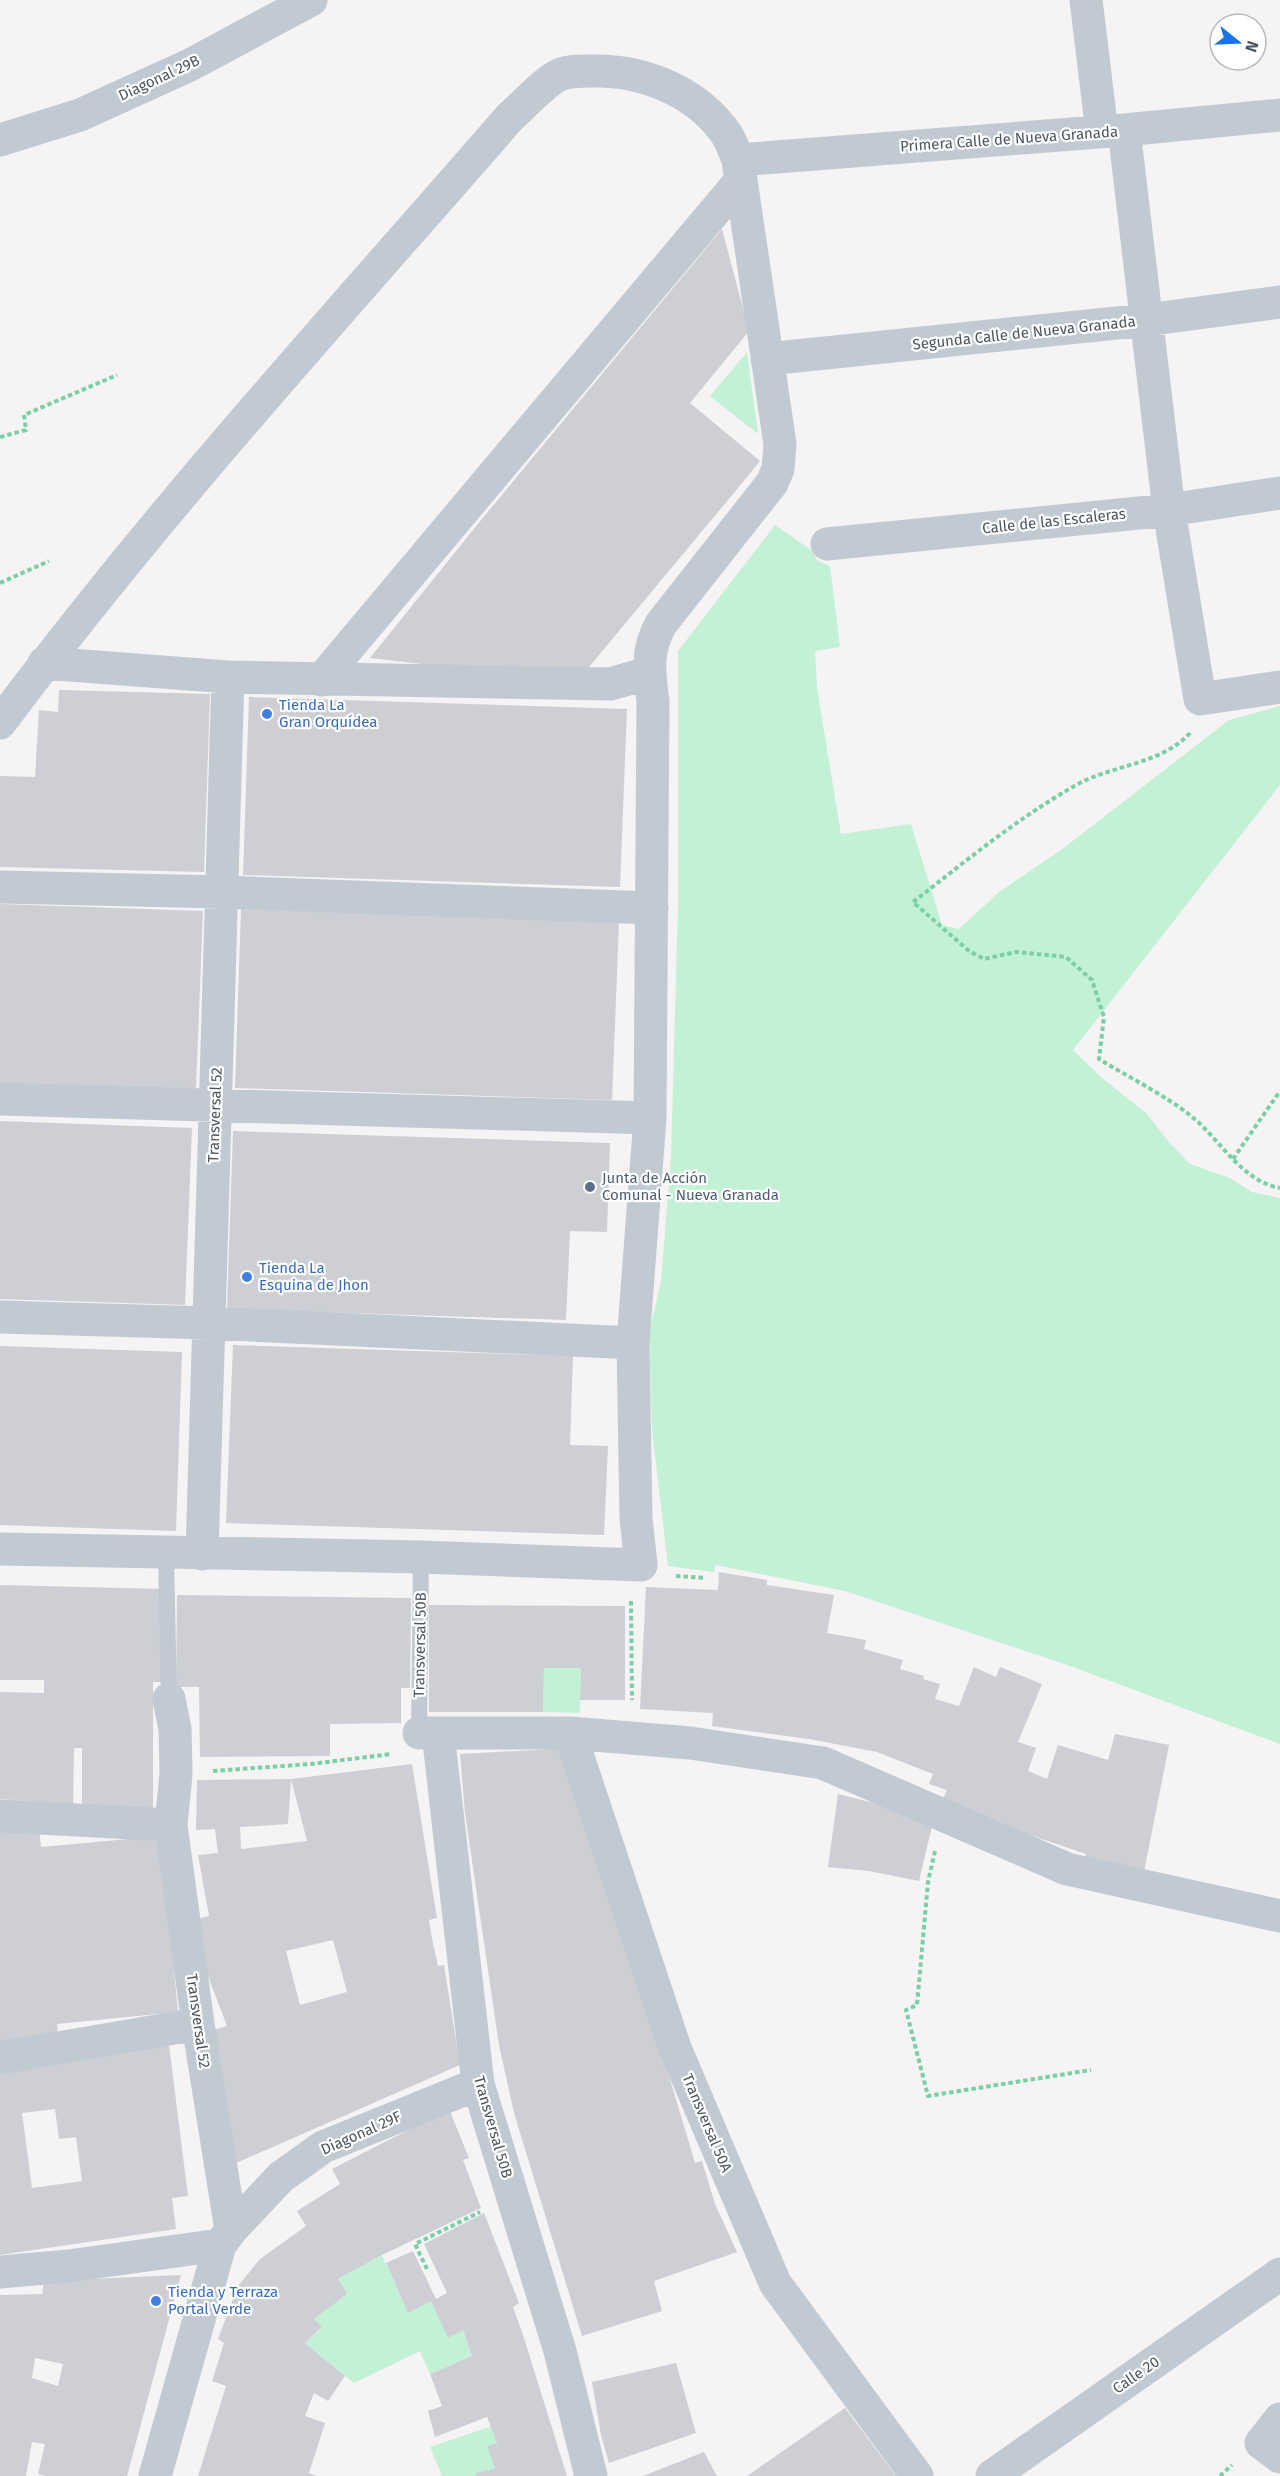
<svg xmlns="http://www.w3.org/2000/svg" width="1280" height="2476" viewBox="0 0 1280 2476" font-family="'Fira Sans',sans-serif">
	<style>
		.green { fill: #c3f1d5 }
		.building { fill: #cdcfd5; fill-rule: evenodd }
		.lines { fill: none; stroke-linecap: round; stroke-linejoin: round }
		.path { stroke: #7ad0a6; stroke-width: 4; stroke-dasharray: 4.5 3; stroke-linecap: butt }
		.service { stroke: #c1cad2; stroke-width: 16 }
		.minor { stroke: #c1cad2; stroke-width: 33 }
		.tertiary { stroke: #c1cad2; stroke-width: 33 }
		.shop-dot { fill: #3f7fe0; stroke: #fff; stroke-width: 2 }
		.service-dot { fill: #5c6f8a; stroke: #fff; stroke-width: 2 }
		.labels { text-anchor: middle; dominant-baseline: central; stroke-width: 4.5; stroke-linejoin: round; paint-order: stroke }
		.street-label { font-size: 15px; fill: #4a5661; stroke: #fff }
		.shop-label { font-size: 15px; fill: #366cbe; stroke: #fff; text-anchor: start }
		.service-label { font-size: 15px; fill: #4e5e75; stroke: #fff; text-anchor: start }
	</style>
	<rect width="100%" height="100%" fill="#f5f3f3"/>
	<path class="green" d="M747 352 758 434 710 396Z
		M775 525 811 550 818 561 830 566 840 647 815 651 817 688 841 834 911 824 942 925 959 929 998 893 1065 847 1229 720 1280 706V785L1073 1050 1101 1077 1147 1114 1168 1141 1190 1164 1230 1178 1252 1192 1280 1198V1744L1059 1662 845 1591 716 1565 714 1572 668 1566 652 1430 649 1334 661 1281 671 1158 678 905V651Z
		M544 1668H581L580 1713 543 1712Z
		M382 2255 408 2313 431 2301 463 2330 472 2356 430 2374 420 2351 354 2383 305 2343 322 2328 314 2319 346 2294 338 2279Z
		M492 2426 497 2443 488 2446 495 2468 476 2473V2476H442L430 2447Z"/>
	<path class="building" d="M722 229 749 331 690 403 760 461 733 494 589 667 473 670 370 658 477 525Z
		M59 690 210 694 204 872 0 867V776L35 777 39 710 58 712Z
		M249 697 627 709 620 887 243 875Z
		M0 904 203 911 196 1089 0 1083Z
		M241 909 619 922 612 1100 235 1088Z
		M0 1121 192 1128 185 1305 0 1299Z
		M233 1131 610 1143 607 1232 570 1231 566 1320 227 1309Z
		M233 1345 573 1356 570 1445 608 1446 604 1535 226 1523Z
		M0 1346 182 1352 176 1531 0 1525Z
		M719 1572 767 1580V1585L834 1595 827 1633 866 1640 864 1649 903 1660 900 1669 924 1676 923 1679 940 1684 935 1699 959 1706 974 1667 996 1677 1000 1667 1042 1684 1018 1742 1036 1748 1028 1771 1047 1779 1058 1745 1108 1760 1115 1734 1169 1745 1143 1877 1083 1861 1086 1854 1009 1828 942 1801 947 1790 929 1784 933 1774 877 1752 809 1739 712 1726 713 1713 640 1709 646 1587 718 1590Z
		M0 1585 163 1589 162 1682H153V1812L82 1808V1748H74L73 1808 41 1802 0 1799V1692L44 1693V1680H0Z
		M177 1595 411 1598 410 1688H401V1723L330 1724V1756L200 1757 199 1687H176Z
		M429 1605 625 1606V1700H580L581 1668H544L543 1712H429Z
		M571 1748 695 2163 702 2161 715 2204 737 2252 654 2281 662 2311 582 2336 514 2113 499 2045 465 1813 460 1754Z
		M412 1764 437 1918 429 1920 432 1939 438 1966 444 1965 460 2065 236 2163 209 2031 227 2026 206 1971 197 1919 209 1916 198 1855 218 1853 215 1829 196 1830 197 1780 291 1779ZM291 1779 307 1841 241 1849 240 1827 288 1824ZM333 1940 347 1992 300 2005 286 1951Z
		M838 1794 934 1818 919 1881 869 1871 828 1867Z
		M0 1827 39 1829 41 1847 161 1836 178 2012 57 2024 59 2041 0 2048Z
		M169 2045 188 2196 172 2198 176 2229 0 2255V2069ZM55 2109 59 2139 76 2137 82 2181 32 2188 22 2113Z
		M449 2109 469 2158 463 2160 481 2208 382 2255 338 2279 347 2294 314 2319 322 2327 305 2343 345 2376 328 2401 314 2393 305 2416 325 2423 309 2473 316 2476H198L226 2386 212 2381 224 2343 218 2339 238 2286 260 2259 306 2226 297 2211 340 2184 332 2169Z
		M484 2213 519 2303 513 2307 523 2335 567 2476H476V2473L495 2468 487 2446 497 2443 487 2417 435 2437 428 2411 442 2406 430 2374 472 2356 463 2330 448 2338 431 2301 408 2313 386 2263 413 2251 436 2299 447 2293 424 2244Z
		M181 2275 127 2476H45L38 2474 45 2444 32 2442 26 2476H0V2295L42 2294 44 2281ZM35 2358 63 2364 58 2386 32 2378Z
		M676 2363 696 2433 609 2463 601 2435 592 2382Z
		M845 2408 896 2476H747L770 2460Z
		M704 2452 717 2476H643Z"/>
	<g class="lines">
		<path class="path" d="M0 437 26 430 24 415 117 375
			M0 583 49 561
			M1190 733C1162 764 1113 765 1078 784 1019 817 966 861 913 902L969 951 984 959 1016 952 1066 957 1092 980 1104 1017 1099 1059C1128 1077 1165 1095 1191 1116 1220 1139 1241 1181 1280 1188
			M1233 1159 1280 1091
			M676 1576 706 1578
			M631 1601 632 1700
			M213 1771 311 1764 391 1754
			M935 1851 928 1882 917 2005 906 2010 928 2096 1091 2070
			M427 2269 415 2244 480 2212
			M1220 2476 1232 2465"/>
		<path class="service" d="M166 1553 169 1699
			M419 1733 421 1557"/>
		<path class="minor" d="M1086 0 1102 132
			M1124 130 1169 510 1200 699 1280 687
			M738 160 1124 130 1280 115
			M767 359 1146 320 1280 302
			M827 544 1169 510 1280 493
			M44 663 228 677 610 684 649 673
			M321 680 741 180
			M0 723C158 511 337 316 510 117 524 105 543 83 559 75 570 70 588 71 600 71 649 72 699 94 727 135 731 142 735 152 738 160L780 444 778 469 772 483 661 624C646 650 649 673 653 701L650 1118 633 1343 636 1518 641 1565 421 1557 0 1549
			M0 887 222 892 652 908
			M0 1099 650 1118
			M0 1317 209 1323 633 1343
			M202 1554 228 677
			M419 1733H570L690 1743 823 1763 1067 1869 1280 1916
			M438 1733 478 2084 560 2351 591 2476
			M570 1733 675 2048 775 2283 917 2476
			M0 1816 171 1825
			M0 2058 198 2024
			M231 2230 281 2177 323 2147 478 2084
			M0 2272 68 2266 220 2245
			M1280 2419 1261 2443 1280 2457
			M155 2476 220 2245 231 2230 198 2024 171 1825 176 1774 175 1729 169 1699
			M992 2476 1280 2274"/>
		<path class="tertiary" d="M0 140 80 115 190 65 311 0"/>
	</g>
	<g class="shop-dot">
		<circle cx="267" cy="714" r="6"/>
		<circle cx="247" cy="1277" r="6"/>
		<circle cx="156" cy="2301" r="6"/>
	</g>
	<circle class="service-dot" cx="590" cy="1187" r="6"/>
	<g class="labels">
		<g class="street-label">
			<text transform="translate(159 78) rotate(-25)">Diagonal 29B</text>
			<text transform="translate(1009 139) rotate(-4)">Primera Calle de Nueva Granada</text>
			<text transform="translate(1024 333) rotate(-6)">Segunda Calle de Nueva Granada</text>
			<text transform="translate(1054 521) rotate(-6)">Calle de las Escaleras</text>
			<text transform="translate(215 1115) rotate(-88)">Transversal 52</text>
			<text transform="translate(420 1645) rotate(-89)">Transversal 50B</text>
			<text transform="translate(198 2021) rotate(82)">Transversal 52</text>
			<text transform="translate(707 2123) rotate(67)">Transversal 50A</text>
			<text transform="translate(493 2127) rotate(74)">Transversal 50B</text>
			<text transform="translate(361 2133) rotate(-24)">Diagonal 29F</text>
			<text transform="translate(1136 2375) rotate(-35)">Calle 20</text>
		</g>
		<g class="shop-label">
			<text x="279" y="705">Tienda La<tspan x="279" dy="17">Gran Orquídea</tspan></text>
			<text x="259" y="1268">Tienda La<tspan x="259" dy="17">Esquina de Jhon</tspan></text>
			<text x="168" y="2292">Tienda y Terraza<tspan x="168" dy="17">Portal Verde</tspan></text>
		</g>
		<g class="service-label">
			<text x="602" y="1178">Junta de Acción<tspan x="602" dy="17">Comunal - Nueva Granada</tspan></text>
		</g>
	</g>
	<g transform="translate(1238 42) rotate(108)"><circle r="28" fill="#ffffff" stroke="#b7bbc0" stroke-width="1.5"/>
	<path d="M0-4.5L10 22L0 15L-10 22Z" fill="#1a73e8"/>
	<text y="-9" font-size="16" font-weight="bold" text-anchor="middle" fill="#4a5661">N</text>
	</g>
</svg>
